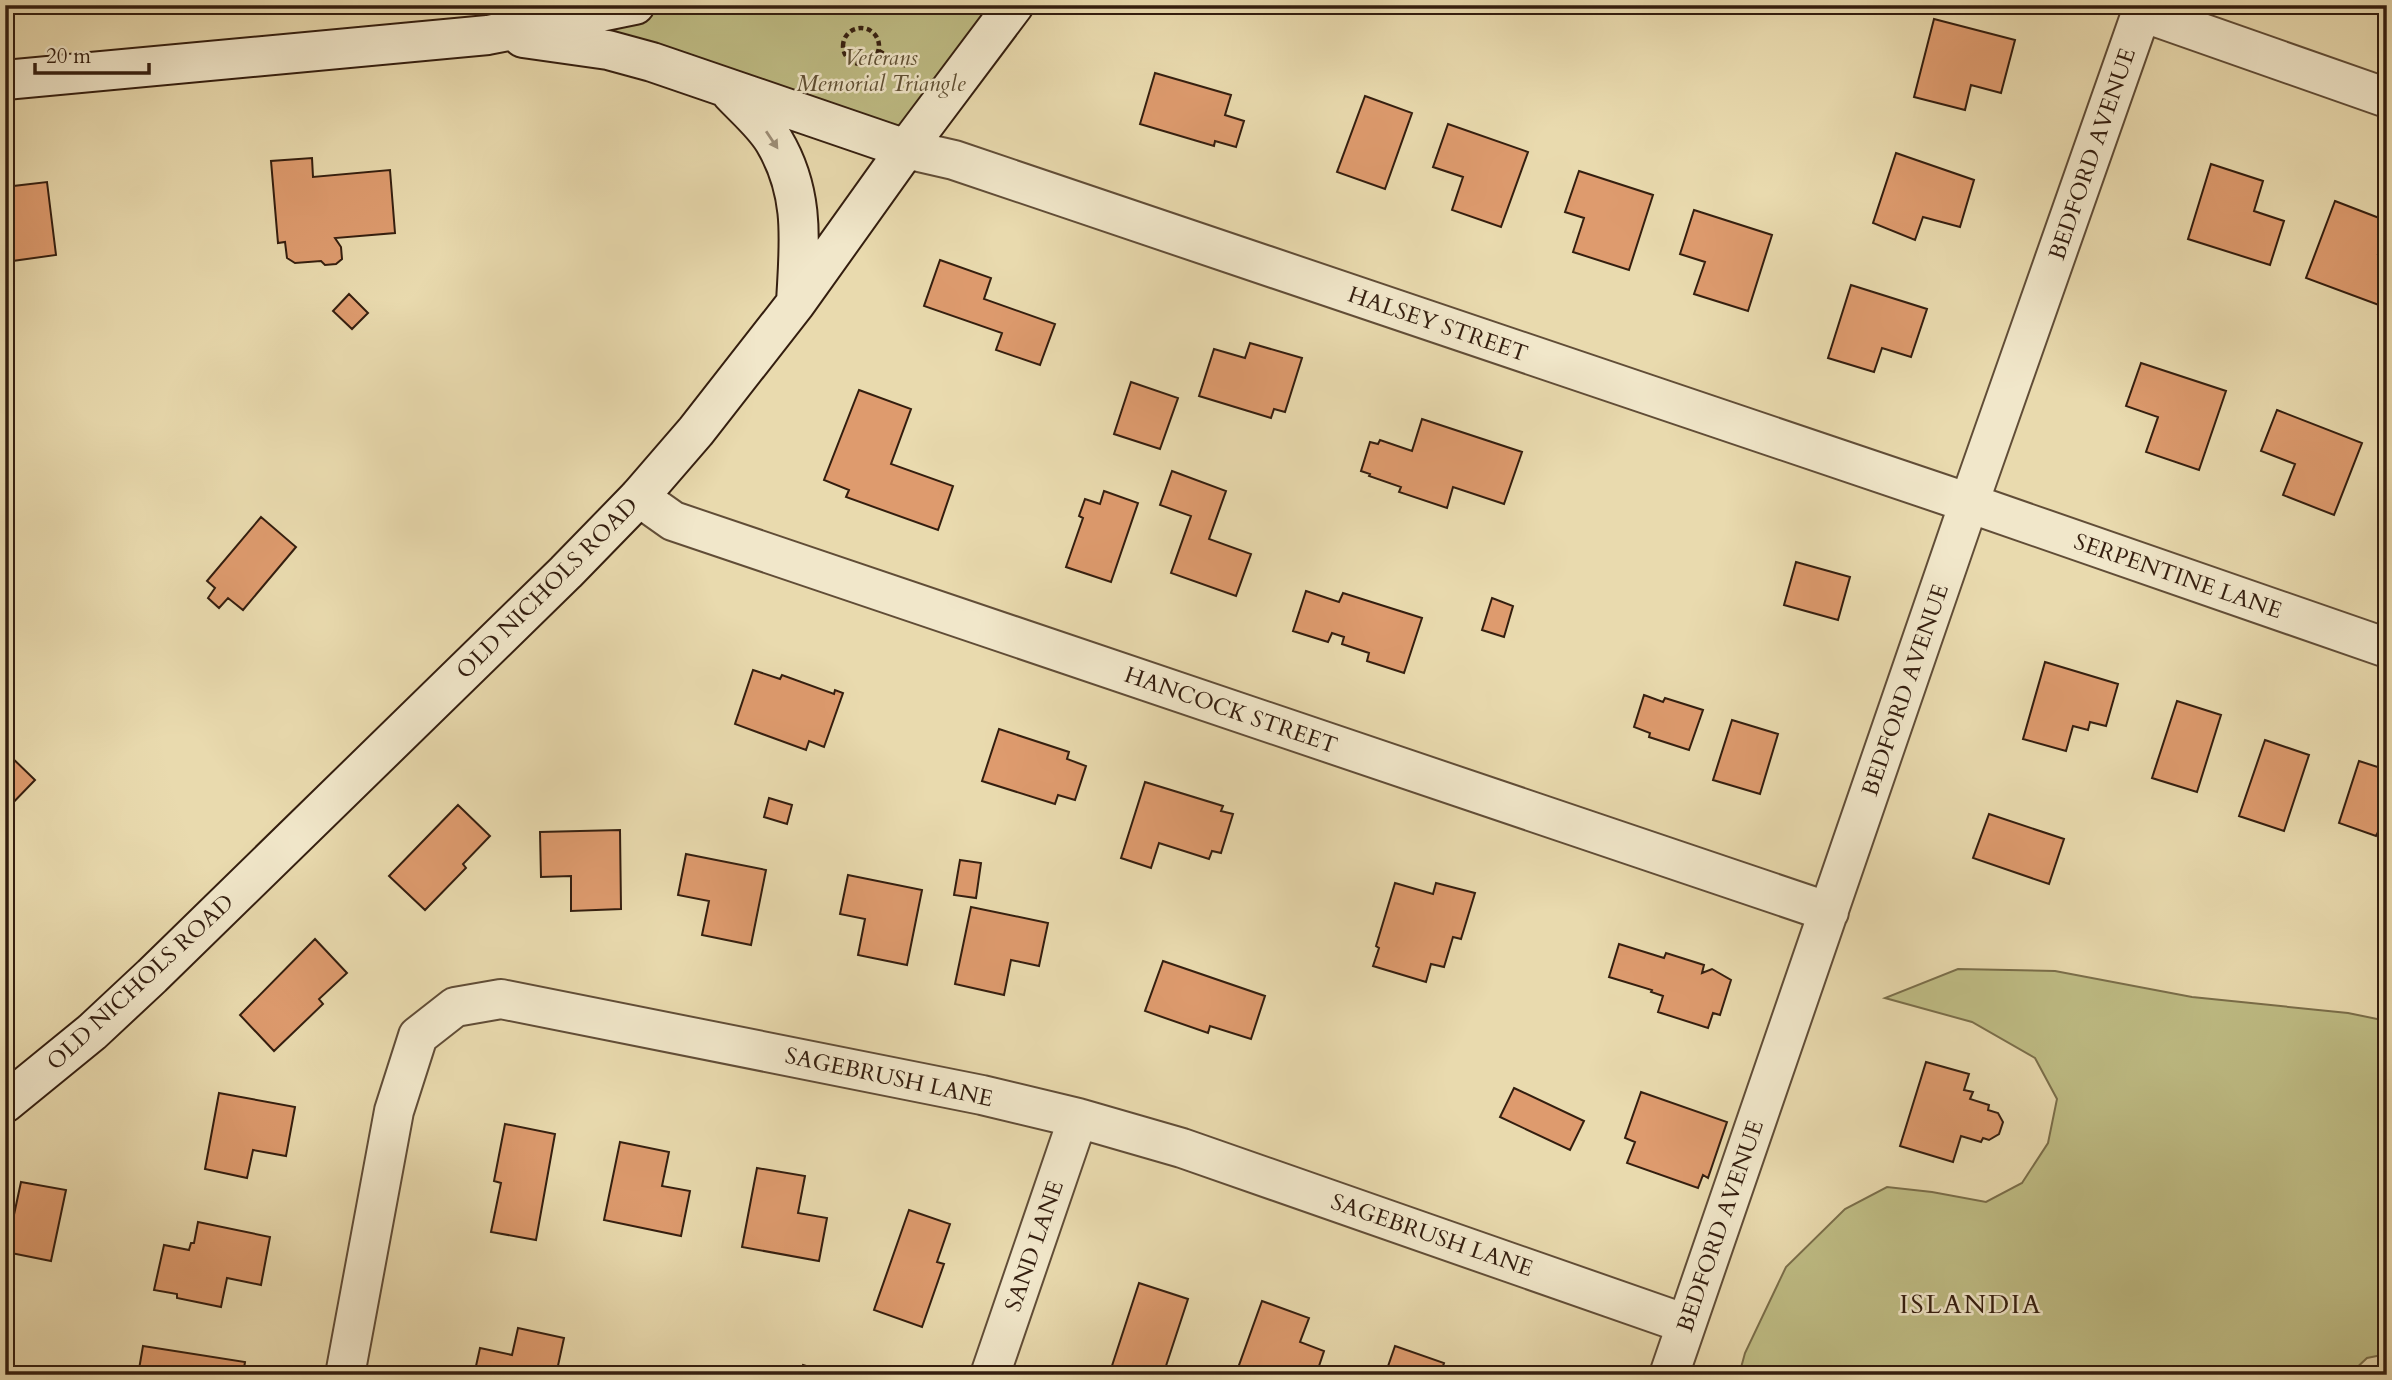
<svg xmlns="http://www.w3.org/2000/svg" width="2392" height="1380" viewBox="0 0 2392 1380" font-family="Cardo,serif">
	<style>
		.green { fill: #bfbd85; stroke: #7a6e4a; stroke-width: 2 }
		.building { fill: #de9b6e; stroke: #341e0f; stroke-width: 2 }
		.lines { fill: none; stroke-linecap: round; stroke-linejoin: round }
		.street-casing { stroke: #614d37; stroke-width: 42 }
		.secondary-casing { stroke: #341e0f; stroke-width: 42 }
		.path { stroke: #341e0f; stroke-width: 4.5; stroke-dasharray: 5 3.5; stroke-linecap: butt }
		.street { stroke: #f1e7ca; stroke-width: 38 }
		.secondary { stroke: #f1e7ca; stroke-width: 38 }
		.oneway { fill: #9c8d76 }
		.labels { text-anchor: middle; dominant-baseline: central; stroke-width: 5; stroke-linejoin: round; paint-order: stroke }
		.park-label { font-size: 23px; font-style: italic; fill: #5e4e32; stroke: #f1e7ca }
		.street-label { font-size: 23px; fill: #341e0f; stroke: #f1e7ca }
		.quarter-label { font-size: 26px; letter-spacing: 2px; fill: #341e0f; stroke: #f1e7ca }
	</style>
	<rect width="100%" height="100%" fill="#e9daae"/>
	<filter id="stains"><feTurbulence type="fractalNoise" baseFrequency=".00286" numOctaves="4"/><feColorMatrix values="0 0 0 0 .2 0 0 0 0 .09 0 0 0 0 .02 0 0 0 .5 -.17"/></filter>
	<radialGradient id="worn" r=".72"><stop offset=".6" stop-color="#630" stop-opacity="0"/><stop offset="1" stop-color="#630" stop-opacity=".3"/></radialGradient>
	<path class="green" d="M661 5H1011L906 146 611 48 615 10Z
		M1958 969 2055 971 2192 997 2348 1013 2387 1021V1354L2367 1358 2349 1375H1739L1745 1353 1786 1267 1845 1209 1887 1187 1932 1192 1986 1202 2022 1183 2048 1143 2057 1099 2035 1058 1972 1022 1885 998Z"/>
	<path class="building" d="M1205 5H1235L1232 13Z
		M1934 19 2015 40 2001 93 1971 85 1965 110 1914 97Z
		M1155 73 1231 95 1225 115 1244 121 1236 147 1215 141 1214 146 1140 124Z
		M1365 96 1412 113 1385 189 1337 172Z
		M1448 124 1528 152 1501 227 1452 210 1463 177 1433 167Z
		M1896 153 1974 180 1960 227 1923 217 1915 240 1873 223Z
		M312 158 313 177 390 170 395 233 335 238 341 247 342 259 336 264 325 265 321 261 295 263 287 258 285 242 278 243 271 161Z
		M2211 164 2263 181 2254 211 2284 221 2270 265 2188 239Z
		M1579 171 1653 195 1629 270 1573 252 1584 218 1565 212Z
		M47 182 56 255 5 262V187Z
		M2335 201 2387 221V230L2378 254 2387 258V308L2306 278Z
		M1694 210 1772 235 1748 311 1694 294 1705 262 1680 254Z
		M940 260 991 278 984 299 1055 324 1040 365 996 350 1002 333 924 306Z
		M1851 285 1927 309 1911 357 1882 348 1874 372 1828 358Z
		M349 294 368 313 352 329 333 311Z
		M1250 343 1302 358 1285 412 1274 409 1271 418 1199 396 1214 349 1245 358Z
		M2141 363 2226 391 2199 470 2146 452 2158 417 2126 406Z
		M1131 382 1178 398 1160 449 1114 434Z
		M859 390 911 409 891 464 953 486 938 530 846 497 849 490 824 480Z
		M2277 410 2362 443 2334 515 2283 495 2295 464 2261 451Z
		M1422 419 1522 452 1504 504 1453 487 1447 508 1399 492 1401 487 1369 476 1370 474 1361 471 1370 442 1378 444 1380 440 1412 451Z
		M1172 471 1226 491 1209 539 1251 554 1236 596 1171 573 1191 516 1160 505Z
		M1104 491 1138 503 1111 582 1066 567 1083 518 1079 516 1085 499 1100 504Z
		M261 517 296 547 243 610 228 598 219 608 208 598 215 588 207 581Z
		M1796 562 1850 577 1838 620 1784 605Z
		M1306 591 1339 602 1343 593 1422 618 1404 673 1367 661 1369 653 1342 644 1344 637 1332 633 1328 642 1293 631Z
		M1492 598 1513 606 1504 637 1482 630Z
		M2045 662 2118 684 2106 726 2090 722 2088 730 2073 726 2066 751 2023 739Z
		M753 670 780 679 782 675 834 694 835 690 843 693 824 747 809 741 806 750 735 724Z
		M1644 695 1663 702 1665 698 1703 710 1689 750 1649 737 1650 733 1634 727Z
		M2177 701 2221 715 2197 792 2152 778Z
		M1732 720 1778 734 1760 794 1713 780Z
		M999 729 1069 752 1067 759 1086 766 1075 800 1058 795 1055 804 982 781Z
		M2265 740 2309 755 2284 831 2239 816Z
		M5 751 35 780 5 811Z
		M2359 761 2387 770V835L2378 832 2376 836 2339 823Z
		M1145 782 1223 806 1221 811 1233 814 1221 853 1212 851 1209 859 1159 843 1151 868 1121 858Z
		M769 798 792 805 787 824 764 817Z
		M458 805 490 836 463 864 466 868 425 910 389 876Z
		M1989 814 2064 839 2049 884 1973 858Z
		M620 830 621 909 571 911V876L541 877 540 832Z
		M686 854 766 870 751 945 702 935 709 901 678 895Z
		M960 860 981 863 976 898 954 895Z
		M848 875 922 890 907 965 858 955 865 919 840 914Z
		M1395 883 1433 894 1436 883 1475 893 1461 939 1453 937 1444 967 1431 964 1426 982 1373 966 1379 948 1376 946Z
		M971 907 1048 923 1039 966 1011 960 1004 995 955 984Z
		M315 939 347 973 319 999 323 1004 274 1051 240 1015Z
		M1619 944 1664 958 1666 953 1704 965 1702 973 1712 969 1731 980 1720 1015 1713 1013 1708 1028 1658 1012 1663 996 1651 992 1652 990 1609 977Z
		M1163 961 1265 996 1251 1039 1210 1026 1208 1033 1145 1011Z
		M1926 1062 1969 1074 1964 1090 1973 1092 1970 1099 1989 1105 1988 1110 1998 1113 2003 1122 1999 1134 1989 1140 1983 1138 1981 1142 1961 1136 1953 1162 1900 1146Z
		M1514 1088 1584 1121 1570 1150 1500 1117Z
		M1641 1092 1727 1122 1708 1178 1703 1175 1698 1188 1627 1163 1635 1142 1625 1138Z
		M219 1093 295 1107 286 1156 253 1150 247 1178 205 1169Z
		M505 1124 555 1134 536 1240 491 1232 501 1183 494 1181Z
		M620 1142 669 1152 662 1186 690 1191 681 1236 604 1220Z
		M757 1168 805 1176 798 1213 827 1218 819 1261 742 1247Z
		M21 1182 66 1190 51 1261 6 1252Z
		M909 1210 950 1224 937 1262 944 1264 922 1327 874 1310Z
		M198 1222 270 1237 261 1285 227 1278 221 1307 177 1298V1294L154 1290 164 1245 189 1250 191 1243H194Z
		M1139 1283 1188 1299 1163 1375H1109Z
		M1262 1301 1309 1318 1300 1342 1324 1351 1316 1375H1258L1238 1368Z
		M518 1328 564 1338 556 1375H474L480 1348 512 1355Z
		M143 1346 245 1362 243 1375H138Z
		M1395 1346 1444 1363 1440 1375H1385Z
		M803 1365 835 1375H800Z"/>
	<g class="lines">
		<defs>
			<path id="street" d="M2142 12 2387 98
				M906 149 954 160 1969 503 2387 648
				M639 497 673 521 1829 912
				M345 1375 394 1111 418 1036 455 1007 501 999 982 1095 1078 1118 1182 1148 1686 1324
				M990 1375 1078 1118
				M1669 1375 1969 503 2144 5"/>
			<path id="secondary" d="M523 38 608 50 652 62 906 149
				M5 80 488 35 635 5
				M731 93C745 108 763 123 774 141 806 195 799 244 796 303
				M5 1103 92 1032 152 976 566 572 639 497 696 431 796 303 906 149 1014 5"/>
		</defs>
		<use href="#street" class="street-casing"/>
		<use href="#secondary" class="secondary-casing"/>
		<path class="path" d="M843 46a18 18 0 1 1 36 0a18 18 0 1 1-36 0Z
			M879 51 908 67"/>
		<use href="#street" class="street"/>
		<use href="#secondary" class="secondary"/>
	</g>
	<defs><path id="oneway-solid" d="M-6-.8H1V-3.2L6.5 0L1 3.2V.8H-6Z" transform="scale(1.75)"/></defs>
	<use class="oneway" href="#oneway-solid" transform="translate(772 140) rotate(56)"/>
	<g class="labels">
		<g class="park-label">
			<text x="881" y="57">Veterans<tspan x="881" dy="26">Memorial Triangle</tspan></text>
		</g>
		<g class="street-label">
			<text transform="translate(2092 154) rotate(-71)">BEDFORD AVENUE</text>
			<text transform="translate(1438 324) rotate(19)">HALSEY STREET</text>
			<text transform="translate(2178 576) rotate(19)">SERPENTINE LANE</text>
			<text transform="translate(547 588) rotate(-45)">OLD NICHOLS ROAD</text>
			<text transform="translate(1905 690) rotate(-71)">BEDFORD AVENUE</text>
			<text transform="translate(1231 710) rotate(19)">HANCOCK STREET</text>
			<text transform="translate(140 982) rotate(-43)">OLD NICHOLS ROAD</text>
			<text transform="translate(889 1077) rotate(12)">SAGEBRUSH LANE</text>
			<text transform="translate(1720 1226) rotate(-71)">BEDFORD AVENUE</text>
			<text transform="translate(1432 1235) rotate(19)">SAGEBRUSH LANE</text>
			<text transform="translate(1034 1246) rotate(-71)">SAND LANE</text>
		</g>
		<g class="quarter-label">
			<text x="1971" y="1304">ISLANDIA</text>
		</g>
	</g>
	<rect width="2392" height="1380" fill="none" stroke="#e9daae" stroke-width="28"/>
	<rect x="7" y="7" width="2378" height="1366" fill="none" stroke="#341e0f" stroke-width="3.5"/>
	<rect x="14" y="14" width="2364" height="1352" fill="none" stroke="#341e0f" stroke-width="2"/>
	<path d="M35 63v10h114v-10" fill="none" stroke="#341e0f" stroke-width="3.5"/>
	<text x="46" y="63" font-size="21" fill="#341e0f" stroke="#f1e7ca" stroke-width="5" paint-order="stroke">20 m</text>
	<rect width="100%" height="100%" filter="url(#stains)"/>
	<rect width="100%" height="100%" fill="url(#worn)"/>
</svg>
